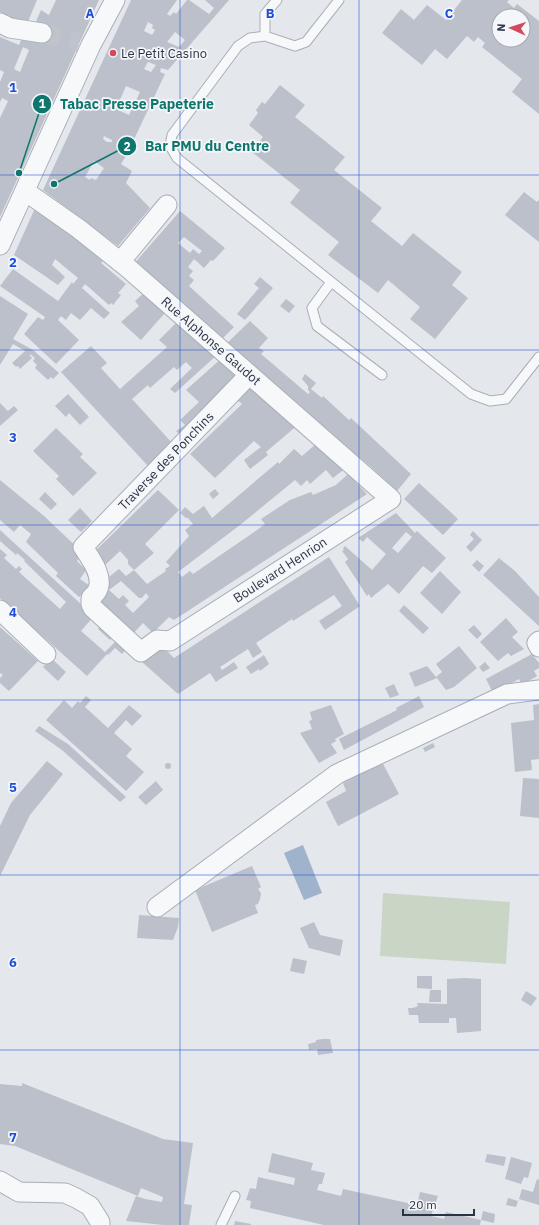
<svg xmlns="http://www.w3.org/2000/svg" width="539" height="1225" viewBox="0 0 539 1225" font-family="'IBM Plex Sans',sans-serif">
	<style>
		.green { fill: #c9d6c5 }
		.water { fill: #9fb4cc }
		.building { fill: #bbc0ca; fill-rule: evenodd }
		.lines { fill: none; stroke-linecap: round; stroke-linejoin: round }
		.street-tunnel { stroke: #bfc3cb; stroke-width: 19; stroke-dasharray: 19 10; stroke-linecap: butt }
		.lane-casing { stroke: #a9aeb7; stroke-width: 11 }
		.street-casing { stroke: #a9aeb7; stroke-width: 21 }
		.lane { stroke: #f7f8fa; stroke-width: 9 }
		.street { stroke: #f7f8fa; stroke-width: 19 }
		.grid { fill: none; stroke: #1d4ed8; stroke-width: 1; stroke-opacity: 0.55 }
		.poi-dot { fill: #d1495b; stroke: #f4f6f9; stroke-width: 1.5 }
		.labels { text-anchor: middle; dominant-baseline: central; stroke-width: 3.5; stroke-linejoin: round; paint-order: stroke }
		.poi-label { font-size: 13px; fill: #2b3445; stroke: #f4f6f9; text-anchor: start }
		.street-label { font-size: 13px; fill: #2b3445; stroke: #f4f6f9 }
		.grid-label { font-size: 13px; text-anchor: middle; font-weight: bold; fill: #1d4ed8; stroke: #f4f6f9; stroke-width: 3.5; stroke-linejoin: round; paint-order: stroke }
		.leader { fill: none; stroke: #0f766e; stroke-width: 1.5 }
		.callout-dot { fill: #0f766e; stroke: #f4f6f9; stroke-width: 1.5 }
		.mark-label { font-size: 12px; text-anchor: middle; font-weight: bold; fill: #fff }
		.callout-label { font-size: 14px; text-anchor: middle; font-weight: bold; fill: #0f766e; stroke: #f4f6f9; stroke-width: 3.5; stroke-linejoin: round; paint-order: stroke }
	</style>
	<rect width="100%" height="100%" fill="#e4e7ec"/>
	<path class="green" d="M383 893 510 902 506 964 380 956Z"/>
	<path class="water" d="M303 845 322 893 304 900 284 853Z"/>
	<path class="building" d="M0 0H37L27 24 0 12Z
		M56 0H99L0 217V118L8 101 2 98 0 102V82L4 72 0 70V37L19 45 23 36 34 26 41 10 49 15ZM23 47 29 50 20 72 14 69Z
		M131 0H177L167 14 170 16 174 12 176 14 187 0H189L209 14 214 8 205 0H229L168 70 161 68 160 72 165 74 127 154 121 164 132 171 126 183 150 208 118 246 43 190ZM148 22 153 25 152 28 155 30 152 35 144 31ZM175 32 185 40 179 47 167 42ZM148 62 156 65 151 72 144 69ZM126 86 140 92 129 115 116 109ZM104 136 112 140V142H107L103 139ZM94 161 104 168 96 180 91 178 90 180 85 177Z
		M462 0H509L507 2 514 8 517 4 539 21V114L512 92 522 79 482 47 485 43 478 37 474 42 467 36 447 59 435 49 422 65 382 33 401 9 414 20 427 5 446 20ZM499 16H523V40H499Z
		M280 85 305 105 295 117 345 157 334 170 382 208 371 221 402 246 413 233 462 272 452 285 468 298 435 339 410 319 420 307 388 280 378 293 328 255 339 242 290 203 300 190 252 152 263 137 249 125 258 113 256 110 262 102 265 104Z
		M524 192 537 202 539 200V242L505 215Z
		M36 206 106 258 101 263 126 284 118 293 121 295 113 305 111 303 109 305 85 284 82 288 110 313 104 319 91 308 80 320 71 313 66 320 61 316 58 320 79 340 56 364 24 334 38 317 43 320 45 317 0 286 13 269 58 301 72 282 73 284 78 278 55 259 52 265 65 277 58 285 14 255Z
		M180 211 225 248 213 261 211 260 204 268 194 259 188 267 193 271 189 276 194 280 189 286 234 327 219 342 132 266ZM184 237 202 251 199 254 193 249 190 253 178 243Z
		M260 277 273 288 245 320 237 314 247 302 259 288 254 284Z
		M144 293 163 311 164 314 141 340 121 322 139 306 135 301Z
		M0 296 28 314 13 339 33 350 59 373 53 379 51 377 48 380 35 368 37 365 33 361 35 358 30 354V356L32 358 20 369 18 366 16 367 12 363 25 351 13 344 0 365Z
		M286 299 295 306 289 313 280 306Z
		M179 320 218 354 175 393 170 389 192 368 186 362 177 370 174 367 150 388 148 385 132 399 173 444 148 466 61 372 91 346 107 363 101 368 120 389 167 347 159 340Z
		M250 321 268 338 259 348 264 351 261 354 308 394 310 392 308 390V386L302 379 305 374 316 383 311 389 322 398 323 396 349 420 351 418 411 474 397 491 370 466 224 346Z
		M222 358 239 375 192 419 195 423 181 436 176 431 185 425 180 420 199 402 186 390Z
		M248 386 299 424 266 452 268 455 250 469 244 460 261 447 254 441 215 478 190 454 242 404 235 398Z
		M68 394 89 417 80 425 69 413 66 417 55 406Z
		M0 403 8 411 14 406 18 410 0 426Z
		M56 428 83 454 80 457 97 473 73 496 56 479 59 476 33 451Z
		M317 443 347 467 333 478 326 470 310 484 307 480 301 486 295 480 240 525 178 572 182 577 190 571 193 574 257 530 265 524 261 519 290 500 311 492 313 495 336 485 348 474 367 494 174 620 169 617 153 633 143 623 130 637 95 603 109 590 105 580 119 569 126 576 134 570 147 584 166 571 165 569 170 566 166 562 189 536 185 530 193 524 188 518H186L180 513 185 507 193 514 204 506 212 518 278 462 279 464 294 449 302 456ZM121 581 139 598H142L146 593 149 597 133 613 125 605 129 601 123 595 119 599 109 590Z
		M0 480 44 516 83 553 77 561 86 570 80 579 90 586 79 597 56 576 58 573 26 542 31 534 20 525 14 532 0 520Z
		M419 483 458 519 443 535 404 499Z
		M215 489 219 494 213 499 209 494Z
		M158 490 179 510 145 544 154 553 134 570 128 564V560L120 551 105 565 93 553Z
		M45 492 57 504 51 510 39 499Z
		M80 508 92 521 81 532 68 520Z
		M396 513 415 533 417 531 446 558 432 573 423 566 399 594 388 584 371 598 369 594 367 596 345 562 348 559 342 551 344 550 343 548 345 546 372 570 386 554 367 537 363 542 358 538ZM406 532 412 537 398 553 392 548Z
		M0 530 94 616 81 631 105 652 118 639 127 648 122 654 115 648 108 655 107 654 87 676 0 598V549L7 555 4 558 16 569 19 566 22 569 19 572 60 609 66 602 24 561 25 560 17 553 16 555 0 541Z
		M473 531 482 540 471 552 466 547 474 539 470 535Z
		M329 557 360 606 325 630 319 621 342 606 334 595 293 621 292 619 256 643 262 652 253 658 248 649 220 667 222 670 234 662 238 668 220 679 216 682 210 673 178 694 142 662 160 644 174 658Z
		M499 558 515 571 539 597V626L483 575Z
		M477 560 484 566 479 572 472 565Z
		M440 571 461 592 442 614 420 593Z
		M404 605 429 628 423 634 399 611Z
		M506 618 518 632 512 637 524 649 511 656 508 653 498 661 480 642Z
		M102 624 114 635 110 640 98 629Z
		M474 625 482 634 477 639 468 630Z
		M0 627 38 661 9 691 0 683V678L3 675 0 673Z
		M459 646 477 668 454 687 446 690 437 678 415 687 409 673 427 666 436 677 442 672 436 664Z
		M532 654 539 663V668L534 671 537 676 522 685 519 679 493 693 486 679Z
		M264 655 269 664 260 671 259 669 251 674 246 667Z
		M51 658 66 672 58 681 43 667Z
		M485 662 490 668 483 672 479 667Z
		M394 684 399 695 390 698 385 688Z
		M86 696 91 700 85 707 108 728 129 705 142 716 132 726 126 720 114 733 132 749 126 756 144 772 126 791 46 720 64 700 72 708 78 701 80 703Z
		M419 696 424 707 344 750 339 739 397 710 396 708Z
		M539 704V759L531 760 532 770 515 772 511 723 534 720 533 705Z
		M331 705 344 734 335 739 336 741 331 744 337 753 319 763 300 733 312 729 309 721 312 720 310 712Z
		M39 726 68 744 126 797 120 802 62 750 35 731Z
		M433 743 435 747 425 752 423 748Z
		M47 761 63 774 30 815 0 876V826L11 803Z
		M382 762 399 794 338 826 326 802 346 791 343 783Z
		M165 766a3 3 0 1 1 6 0a3 3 0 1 1-6 0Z
		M523 778 539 779V818L520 816Z
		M156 781 163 790 146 805 138 797Z
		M252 866 261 887 258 889 261 893 260 899 258 904 255 905 258 913 212 932 195 890Z
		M139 915 179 918 178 927 173 940 137 938Z
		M314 922 320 935 343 940 340 956 309 948 300 928Z
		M293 958 307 961 304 974 290 971Z
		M417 976H432V989L417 988Z
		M465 978 481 979V1031L457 1033 456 1018H449V1023H419L418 1015H409L408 1008H413L418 1006 417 1003 447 1004V979Z
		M430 990H441V1002H429Z
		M526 991 537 998 531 1006 521 1000Z
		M323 1039H330L333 1053 318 1055 317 1049 309 1050 308 1044 316 1042V1040Z
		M22 1083 163 1139 193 1143 184 1204 192 1205 189 1225H163L126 1221 136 1196 145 1199 162 1202 163 1197 141 1188 138 1196 15 1146 0 1144V1084L22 1086Z
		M272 1153 313 1163 311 1170 325 1173 322 1184H319L317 1190 341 1196 343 1189 417 1205 420 1192 438 1196 431 1216 444 1219 446 1212 481 1220 480 1225H324L250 1208 251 1201 246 1200 250 1188 256 1189 258 1177 294 1185 295 1178 268 1172Z
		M487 1154 506 1157 504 1166 485 1162Z
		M511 1157 532 1163 528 1178 524 1177 521 1184 505 1179Z
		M537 1179 539 1180V1205L519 1199 522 1189 533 1192Z
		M508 1198 518 1201 516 1207 506 1205Z
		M483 1211 495 1214 494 1223 481 1220Z
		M235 1221 251 1224V1225H234Z"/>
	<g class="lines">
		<path class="street-tunnel" d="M42 33 79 42"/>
		<defs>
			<path id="lane" d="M339 0 306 42 295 46 265 36 250 38 238 46 172 135 170 146 177 158 471 394 490 401 506 399 539 357
				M265 36V14L277 0
				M331 282 312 308 317 326 382 375
				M221 1225 235 1196"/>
			<path id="street" d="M0 23 10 28 42 33
				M25 191 79 229 128 268 391 499 170 641 157 640 141 652 93 608 91 604V598C93 596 96 593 97 591 105 577 90 558 83 547L249 375
				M0 245 91 45 115 0
				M120 262 167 205
				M0 610 46 654
				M539 641 537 643 539 647
				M157 907 337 774 507 694 539 690
				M0 1181 19 1192 65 1193 76 1198 90 1206 100 1222V1225"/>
		</defs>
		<use href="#lane" class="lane-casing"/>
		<use href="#street" class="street-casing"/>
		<use href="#lane" class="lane"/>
		<use href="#street" class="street"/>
	</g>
	<path class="grid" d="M180 0V1225M359 0V1225M0 175H539M0 350H539M0 525H539M0 700H539M0 875H539M0 1050H539"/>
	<circle class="poi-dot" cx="113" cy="53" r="4"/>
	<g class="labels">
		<g class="poi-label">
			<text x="121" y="53">Le Petit Casino</text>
		</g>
		<g class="street-label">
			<text transform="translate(211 341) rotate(41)">Rue Alphonse Gaudot</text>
			<text transform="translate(166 461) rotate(-46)">Traverse des Ponchins</text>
			<text transform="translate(280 570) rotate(-33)">Boulevard Henrion</text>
		</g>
	</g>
	<g class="grid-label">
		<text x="90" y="18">A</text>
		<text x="270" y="18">B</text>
		<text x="449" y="18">C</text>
		<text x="13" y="92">1</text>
		<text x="13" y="267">2</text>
		<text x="13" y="442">3</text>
		<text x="13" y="617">4</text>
		<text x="13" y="792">5</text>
		<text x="13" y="967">6</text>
		<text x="13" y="1142">7</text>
	</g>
	<path class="leader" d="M19 173L42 104M54 184L127 146"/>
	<g class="callout-dot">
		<circle cx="19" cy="173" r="4"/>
		<circle cx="54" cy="184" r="4"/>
		<circle cx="42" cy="104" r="10"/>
		<circle cx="127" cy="146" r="10"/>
	</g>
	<g class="mark-label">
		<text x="42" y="108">1</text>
		<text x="127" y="151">2</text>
	</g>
	<g class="callout-label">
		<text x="137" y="109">Tabac Presse Papeterie</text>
		<text x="207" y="151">Bar PMU du Centre</text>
	</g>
	<g transform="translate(511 28) rotate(273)"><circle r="19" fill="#f4f6f9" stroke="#a4a8b1"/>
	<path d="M0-3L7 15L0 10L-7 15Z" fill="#d1495b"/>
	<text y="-6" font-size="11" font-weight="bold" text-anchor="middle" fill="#2b3445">N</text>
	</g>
	<path d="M403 1209v6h71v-6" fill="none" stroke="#2b3445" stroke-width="2"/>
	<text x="409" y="1209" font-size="12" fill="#2b3445" stroke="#f4f6f9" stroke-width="3" paint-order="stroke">20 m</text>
</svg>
